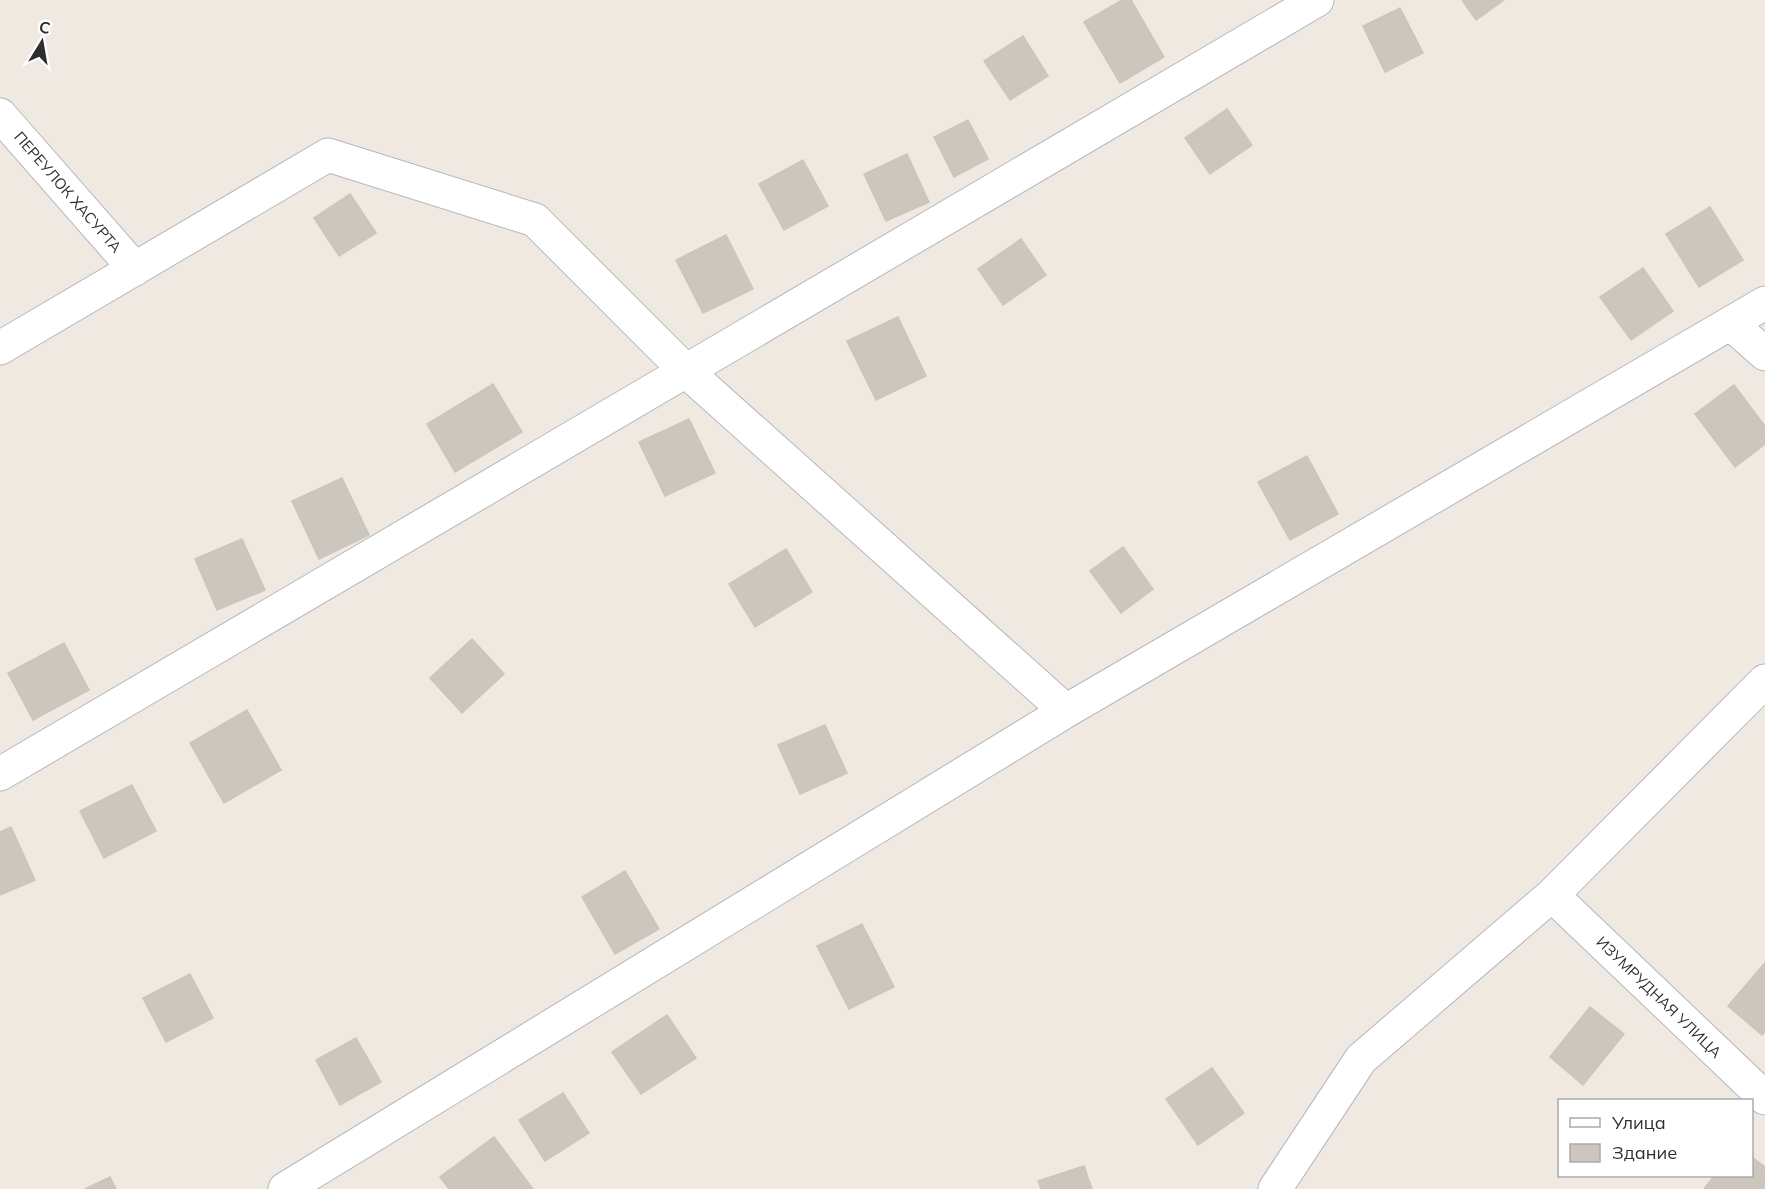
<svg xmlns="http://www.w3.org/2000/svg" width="1765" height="1189" viewBox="0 0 1765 1189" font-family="Mulish,sans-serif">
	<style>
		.building { fill: #cbc7bf; stroke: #cbc5ba; stroke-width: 1.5 }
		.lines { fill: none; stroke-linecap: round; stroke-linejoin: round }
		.minor-casing { stroke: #b4b7c1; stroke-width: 35 }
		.minor { stroke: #fff; stroke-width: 33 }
		.labels { text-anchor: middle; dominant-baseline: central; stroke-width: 4.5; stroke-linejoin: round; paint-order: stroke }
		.street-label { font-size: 15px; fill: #2e2e2e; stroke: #fff }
	</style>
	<rect width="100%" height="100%" fill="#efe9e1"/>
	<path class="building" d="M1122 0H1131L1164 57 1120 83 1084 22Z
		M1462 0H1504L1476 20Z
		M1400 8 1423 53 1385 72 1363 26Z
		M1023 36 1048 76 1010 100 984 61Z
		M1227 109 1252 145 1210 174 1185 138Z
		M968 120 988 159 954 177 934 137Z
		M907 154 929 202 886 221 864 174Z
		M803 160 828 206 784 230 759 184Z
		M350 194 376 233 339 256 314 218Z
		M1710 207 1743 260 1699 287 1666 234Z
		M726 235 753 289 703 313 676 260Z
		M1021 239 1046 275 1003 305 978 269Z
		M1643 268 1673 311 1631 340 1600 297Z
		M898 317 926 376 876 400 847 341Z
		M493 384 522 432 455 472 427 424Z
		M1734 385 1765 426V444L1735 467 1695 414Z
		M689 419 715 473 665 496 639 442Z
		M1307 456 1338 514 1290 540 1258 482Z
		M342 478 369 535 319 559 292 501Z
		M242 539 265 590 217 610 195 559Z
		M1123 547 1153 589 1121 613 1090 571Z
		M786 549 812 592 755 627 729 584Z
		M472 639 504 674 462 713 430 678Z
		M64 643 89 690 33 720 8 673Z
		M247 710 281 770 224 803 190 743Z
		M825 725 847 773 800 794 778 745Z
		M132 785 156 831 104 858 80 811Z
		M11 827 35 880 0 895V832Z
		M625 871 659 929 615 954 582 897Z
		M862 924 894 987 849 1009 817 946Z
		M1765 963V1032L1762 1035 1728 1006Z
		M190 974 213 1018 166 1042 143 998Z
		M1590 1007 1624 1034 1583 1085 1550 1057Z
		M667 1015 696 1058 641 1094 612 1052Z
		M356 1038 381 1082 340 1105 316 1060Z
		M1212 1068 1244 1113 1198 1145 1166 1099Z
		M563 1093 589 1133 545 1161 519 1120Z
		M494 1137 533 1189H449L440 1177Z
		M1752 1157 1765 1167 1764 1189H1704L1714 1176H1752Z
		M1084 1166 1092 1189H1041L1038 1181Z
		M110 1177 116 1189H85Z"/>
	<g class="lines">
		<defs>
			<path id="minor" d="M0 115 135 269
				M1731 324 1765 354
				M0 348 328 155 535 220 686 371 1066 711
				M0 774 1317 0
				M1552 895 1765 1098
				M285 1189 1066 711 1765 303
				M1275 1189 1361 1059 1552 895 1765 681"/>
		</defs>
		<use href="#minor" class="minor-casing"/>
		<use href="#minor" class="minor"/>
	</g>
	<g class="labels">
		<g class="street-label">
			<text transform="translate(68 192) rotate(49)">ПЕРЕУЛОК ХАСУРТА</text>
			<text transform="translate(1659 997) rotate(44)">ИЗУМРУДНАЯ УЛИЦА</text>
		</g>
	</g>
	<rect x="1558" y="1099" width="195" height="78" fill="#ffffff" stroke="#ababab" stroke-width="1.5"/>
	<rect x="1570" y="1118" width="30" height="9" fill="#ffffff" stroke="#ababab" stroke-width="1.5"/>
	<text x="1612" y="1129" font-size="18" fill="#2e2e2e">Улица</text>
	<rect x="1570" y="1144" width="30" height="18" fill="#cbc7bf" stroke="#ababab" stroke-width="1.5"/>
	<text x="1612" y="1159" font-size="18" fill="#2e2e2e">Здание</text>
	<g transform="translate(42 42) rotate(11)" stroke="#ffffff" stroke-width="4.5" paint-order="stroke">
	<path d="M0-4.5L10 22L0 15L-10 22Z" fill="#2e2e2e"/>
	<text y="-9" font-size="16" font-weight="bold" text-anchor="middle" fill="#2e2e2e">С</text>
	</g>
</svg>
